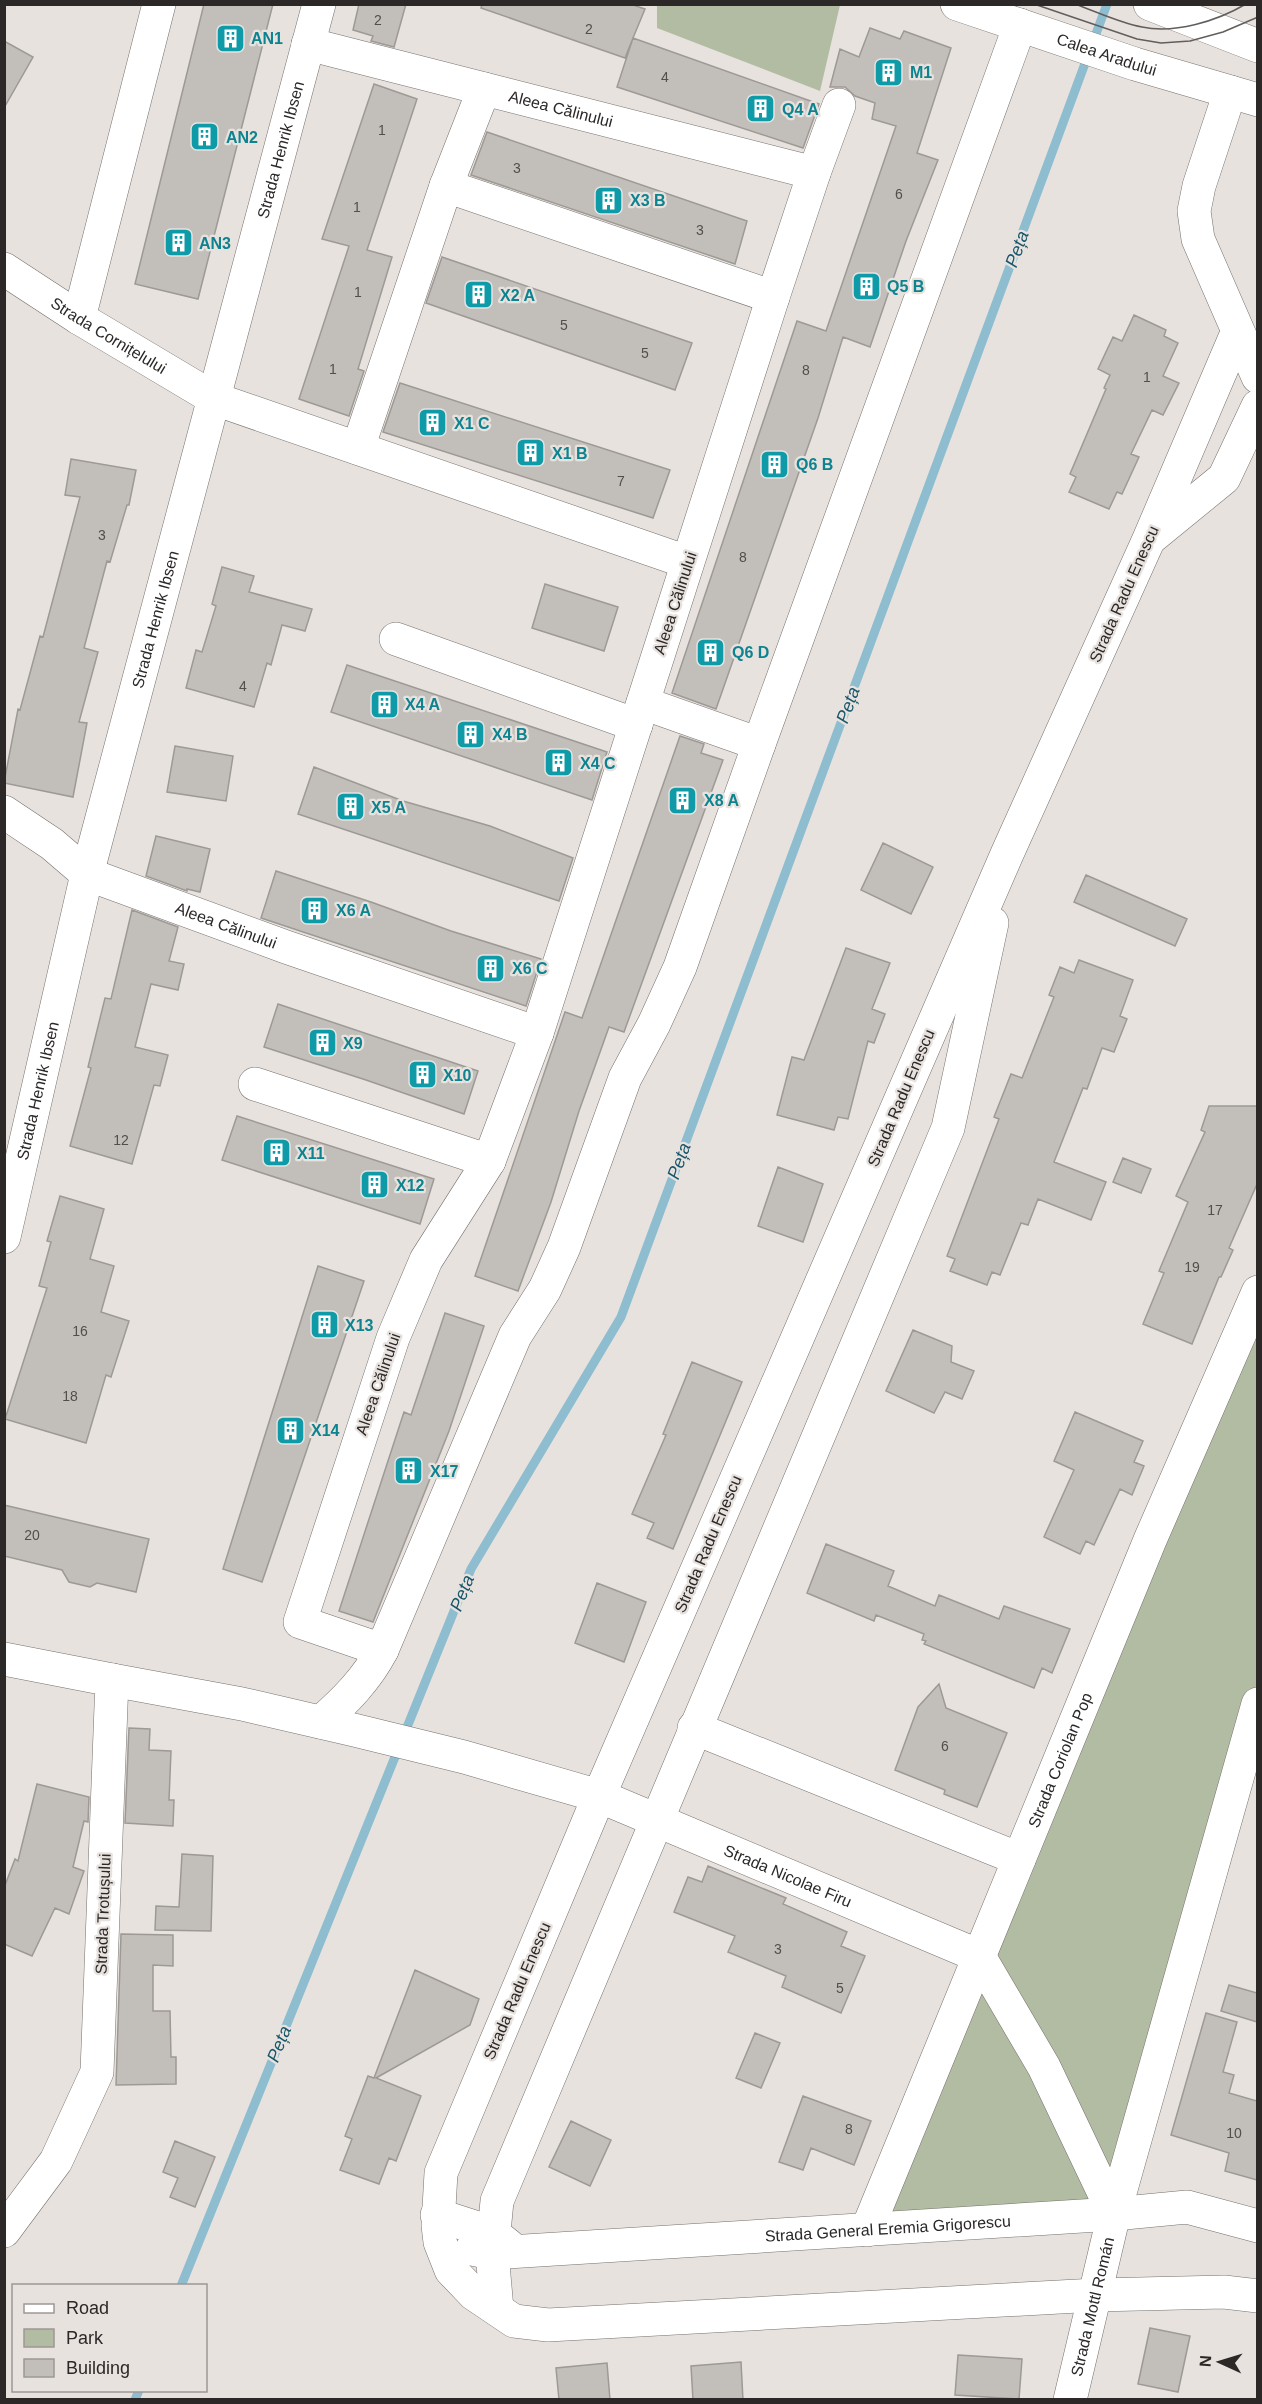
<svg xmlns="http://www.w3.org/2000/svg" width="1262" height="2404" viewBox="0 0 1262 2404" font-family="Arial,sans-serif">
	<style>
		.green { fill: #b1bca2 }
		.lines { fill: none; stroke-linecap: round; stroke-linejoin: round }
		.stream { stroke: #8dbdce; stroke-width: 9 }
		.building { fill: #c2bfba; stroke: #9d9995; stroke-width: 1.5 }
		.minor-casing { stroke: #76716e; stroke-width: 34 }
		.major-casing { stroke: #76716e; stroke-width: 34 }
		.minor { stroke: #fff; stroke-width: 33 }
		.major { stroke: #fff; stroke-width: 33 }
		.tram { stroke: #625e5c; stroke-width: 1.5 }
		.labels { text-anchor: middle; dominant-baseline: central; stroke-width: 4.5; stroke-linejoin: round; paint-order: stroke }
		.number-label { font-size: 14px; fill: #514e4c }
		.culture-label { font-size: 16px; font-weight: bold; fill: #0d838f; stroke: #e8e2df; text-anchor: start }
		.street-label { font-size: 16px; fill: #2b2827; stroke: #e8e2df }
		.water-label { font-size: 18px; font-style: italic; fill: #18576a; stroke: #e8e2df }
	</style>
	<rect width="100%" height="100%" fill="#e8e2df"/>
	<path class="green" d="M657 5H840L820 91 657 28Z
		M1257 1292V1704L1114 2214 867 2230Z"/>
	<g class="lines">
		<path class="stream" d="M181 2286 471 1569 621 1317 1107 4
			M135 2400 139 2390"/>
	</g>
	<path class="building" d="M204 4H273L198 299 135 284Z
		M359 4H406L394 47 371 41 373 36 353 30Z
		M482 4H630L645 9 633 38 819 104 803 148 617 87 633 38 625 58 481 8Z
		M870 28 900 39 904 31 951 48 917 153 938 160 906 241 870 347 843 337 818 418 716 709 672 693 797 321 826 331 896 126 872 119 875 103 855 96 845 87H830L840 49 859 57Z
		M4 41 33 57 4 108Z
		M374 84 417 99 367 250 392 257 358 369 364 371 349 416 299 399 349 246 322 239Z
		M487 132 747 221 735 264 471 175Z
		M442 257 692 343 675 390 426 303Z
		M1134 315 1166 330 1164 336 1178 343 1163 376 1179 383 1163 415 1152 410 1131 454 1139 457 1122 494 1117 492 1109 509 1069 492 1076 477 1070 474 1106 389 1104 388 1110 375 1098 369 1113 337 1122 341Z
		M400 383 670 470 653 518 383 432Z
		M71 459 136 470 129 505H127L110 562 107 561 84 648 98 652 79 722 87 723 73 797 4 783 18 709 20 710 40 636 43 637 80 497 65 495Z
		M222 567 254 576 249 592 312 609 305 631 282 625 271 665 267 663 254 707 186 688 196 650 202 652 216 606 212 604Z
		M545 584 618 607 604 651 532 628Z
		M347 665 607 752 592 800 331 712Z
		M680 736 704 744 701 753 723 760 624 1032 609 1027 579 1111 551 1202 518 1291 475 1276 565 1012 582 1018Z
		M175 746 233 756 226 801 167 792Z
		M314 767 403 801 490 826 573 858 559 901 298 814Z
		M156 836 210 849 200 892 187 889V891L146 876Z
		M883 843 933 867 911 914 861 890Z
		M276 871 371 902 451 931 541 959 526 1006 261 918Z
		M1086 875 1187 919 1175 946 1074 902Z
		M132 910 178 927 169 961 184 964 178 990 151 984 135 1047 168 1055 160 1086 154 1085 132 1164 70 1146 91 1068 88 1067 105 998 111 999Z
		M846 948 890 963 872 1009 885 1014 874 1043 868 1041 848 1119 838 1117 834 1130 777 1115 792 1057 804 1060Z
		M1079 960 1133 980 1120 1016 1127 1019 1114 1052 1102 1048 1087 1089 1083 1088 1054 1162 1106 1182 1091 1220 1038 1199 1028 1225 1021 1223 1000 1275 992 1272 987 1285 950 1271 955 1259 947 1256 999 1119 994 1117 1011 1074 1022 1078 1054 997 1049 995 1060 967 1074 973Z
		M278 1004 478 1071 464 1114 366 1080 264 1047Z
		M1209 1106H1257V1184L1229 1248 1233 1250 1221 1277H1219L1192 1344 1143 1324 1164 1273 1159 1271 1188 1202 1176 1196 1205 1132 1201 1130Z
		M237 1116 434 1179 420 1224 222 1160Z
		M1123 1158 1151 1169 1141 1193 1113 1182Z
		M778 1167 823 1184 803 1242 758 1226Z
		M60 1196 104 1209 90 1259 114 1266 101 1312 129 1321 111 1377 106 1375 86 1443 5 1419 47 1288 39 1286 51 1242 47 1241Z
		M318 1266 364 1281 262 1582 223 1569Z
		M445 1313 484 1326 449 1431 373 1622 339 1611 404 1412 411 1415Z
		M913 1330 952 1346 951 1362 974 1371 962 1399 945 1392 934 1413 886 1391Z
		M692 1362 742 1382 673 1549 647 1538 654 1523 632 1514 666 1435 663 1434Z
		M1075 1412 1143 1441 1134 1462 1144 1466 1132 1495 1120 1489 1094 1545 1086 1541 1080 1554 1044 1537 1074 1470 1054 1461Z
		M4 1505 149 1539 136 1592 97 1583 90 1587 69 1582 62 1570 4 1556Z
		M826 1544 894 1571 888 1586 935 1606 939 1595 999 1619 1004 1606 1070 1629 1052 1673 1042 1668 1034 1688 924 1644 926 1641 922 1640 924 1634 876 1615 874 1621 807 1593Z
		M597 1583 646 1602 624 1662 575 1643Z
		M939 1684 946 1708 1007 1733 977 1807 944 1794 945 1790 895 1770 918 1707Z
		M129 1728 150 1729 149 1750 171 1751 169 1800H174L173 1826 125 1823Z
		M37 1784 89 1797 88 1822 84 1821 73 1867 84 1871 69 1914 55 1908 32 1956 4 1944V1888L15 1859 18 1861Z
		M182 1854 213 1856 211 1931 155 1930 156 1906 179 1907Z
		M708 1866 786 1898 783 1904 847 1932 841 1946 865 1956 841 2013 782 1987 786 1976 728 1952 735 1936 674 1912 688 1877 702 1882Z
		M121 1934 173 1935V1966L153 1965V2011H170L171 2057H176V2084L116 2085Z
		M415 1970 479 1999 470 2025 376 2078 421 2096 396 2161 389 2158 379 2184 340 2170 352 2139 345 2136 368 2076 374 2078Z
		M1229 1985 1257 1993V2022L1221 2011Z
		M1206 2013 1237 2022 1223 2072 1234 2075 1229 2093 1257 2101V2180L1225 2171 1229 2153 1171 2135Z
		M755 2033 780 2043 761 2088 736 2078Z
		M803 2096 871 2121 854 2165 811 2148 803 2170 779 2162Z
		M571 2121 611 2140 590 2186 549 2167Z
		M175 2141 215 2157 195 2207 170 2197 178 2178 163 2172Z
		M1150 2328 1190 2336 1178 2392 1138 2384Z
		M958 2355 1022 2359 1019 2399 955 2395Z
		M741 2362 743 2400H693L691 2366Z
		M607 2363 610 2400H559L556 2368Z"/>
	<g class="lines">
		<defs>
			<g id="minor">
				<path id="s1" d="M308 44 814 173"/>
				<path d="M1230 92 1199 186 1194 211 1198 239 1258 377"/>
				<path d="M839 105 814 173 773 297 537 1033 489 1161 426 1260 393 1338 300 1622 382 1650 515 1336 545 1289 564 1247 625 1078 654 1024 680 967 759 744 1020 25"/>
				<path d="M446 186 773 297"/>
				<path id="s2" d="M4 269 79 318 215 399 687 562"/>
				<path d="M79 318 159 4"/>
				<path d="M1237 333 1149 539 1007 854 599 1796 441 2173 438 2225 440 2242 451 2270 474 2294 514 2321 548 2325 1096 2295 1224 2292 1258 2296"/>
				<path d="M358 448 446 186 484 89"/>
				<path d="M1153 536 1224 478 1258 406"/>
				<path d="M396 639 636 725"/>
				<path d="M643 703 759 744"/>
				<path id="s3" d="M4 812 52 844 87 874 286 947 537 1033"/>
				<path d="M255 1084 489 1161"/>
				<path id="s4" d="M4 1237 87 874 319 4"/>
				<path d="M4 1659 112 1680 97 2072 56 2161 4 2231"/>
				<path id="s5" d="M112 1680 242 1704 354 1730 464 1757 599 1796 979 1956"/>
				<path d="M321 1722C345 1701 367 1679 382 1650"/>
				<path d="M694 1728 1019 1859"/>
				<path d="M979 1956 1044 2067 1114 2214"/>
				<path d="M437 2215 493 2233 509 2246"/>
				<path id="s6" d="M867 2230 1150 1540 1258 1292"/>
				<path id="s7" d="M472 2249 492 2253 1114 2214 1187 2207 1258 2226"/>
				<path d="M497 2309 492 2253 497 2201 948 1128 992 923"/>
				<path id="s8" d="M1070 2400 1114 2214 1258 1704"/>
			</g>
			<g id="major">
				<path id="s9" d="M957 4 1135 64 1258 100"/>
				<path d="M1150 4 1258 46"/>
			</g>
		</defs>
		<use href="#minor" class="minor-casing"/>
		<use href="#major" class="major-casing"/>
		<use href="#minor" class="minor"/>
		<use href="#major" class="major"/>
		<path class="tram" d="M1034 4 1137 39 1161 43 1190 41 1223 32 1258 17
			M1075 4C1097 12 1120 23 1142 27 1175 34 1217 21 1246 4"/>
	</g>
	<defs>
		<symbol id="building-square" viewBox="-11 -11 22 22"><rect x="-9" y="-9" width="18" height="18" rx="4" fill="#0f9aa8" stroke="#e8e2df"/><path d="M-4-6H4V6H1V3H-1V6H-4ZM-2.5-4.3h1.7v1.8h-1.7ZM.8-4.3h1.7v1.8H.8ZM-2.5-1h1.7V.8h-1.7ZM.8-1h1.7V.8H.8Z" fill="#fff"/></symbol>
	</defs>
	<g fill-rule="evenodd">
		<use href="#building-square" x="214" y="22" width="33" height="33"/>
		<use href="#building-square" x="872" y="56" width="33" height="33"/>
		<use href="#building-square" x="744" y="92" width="33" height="33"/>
		<use href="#building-square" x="188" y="120" width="33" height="33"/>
		<use href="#building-square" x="592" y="184" width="33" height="33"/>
		<use href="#building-square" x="162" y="226" width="33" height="33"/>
		<use href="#building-square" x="850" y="270" width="33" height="33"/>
		<use href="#building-square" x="462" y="278" width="33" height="33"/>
		<use href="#building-square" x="416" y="406" width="33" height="33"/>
		<use href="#building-square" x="514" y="436" width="33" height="33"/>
		<use href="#building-square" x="758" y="448" width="33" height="33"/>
		<use href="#building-square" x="694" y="636" width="33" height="33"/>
		<use href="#building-square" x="368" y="688" width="33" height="33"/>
		<use href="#building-square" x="454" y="718" width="33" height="33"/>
		<use href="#building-square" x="542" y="746" width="33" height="33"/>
		<use href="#building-square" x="666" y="784" width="33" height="33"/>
		<use href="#building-square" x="334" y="790" width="33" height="33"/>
		<use href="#building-square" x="298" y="894" width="33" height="33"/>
		<use href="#building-square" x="474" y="952" width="33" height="33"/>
		<use href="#building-square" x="306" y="1026" width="33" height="33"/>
		<use href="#building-square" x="406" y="1058" width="33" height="33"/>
		<use href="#building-square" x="260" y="1136" width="33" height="33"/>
		<use href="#building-square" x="358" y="1168" width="33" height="33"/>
		<use href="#building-square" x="308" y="1308" width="33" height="33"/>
		<use href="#building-square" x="274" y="1414" width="33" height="33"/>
		<use href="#building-square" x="392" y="1454" width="33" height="33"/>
	</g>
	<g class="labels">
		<g class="number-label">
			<text x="378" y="20">2</text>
			<text x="589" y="29">2</text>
			<text x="665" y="77">4</text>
			<text x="382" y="130">1</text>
			<text x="517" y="168">3</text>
			<text x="899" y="194">6</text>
			<text x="357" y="207">1</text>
			<text x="700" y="230">3</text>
			<text x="358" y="292">1</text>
			<text x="564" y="325">5</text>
			<text x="645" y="353">5</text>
			<text x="333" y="369">1</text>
			<text x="806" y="370">8</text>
			<text x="1147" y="377">1</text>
			<text x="621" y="481">7</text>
			<text x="102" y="535">3</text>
			<text x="743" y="557">8</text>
			<text x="243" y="686">4</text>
			<text x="121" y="1140">12</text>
			<text x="1215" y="1210">17</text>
			<text x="1192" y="1267">19</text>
			<text x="80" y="1331">16</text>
			<text x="70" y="1396">18</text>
			<text x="32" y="1535">20</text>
			<text x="945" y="1746">6</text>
			<text x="778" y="1949">3</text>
			<text x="840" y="1988">5</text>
			<text x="849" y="2129">8</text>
			<text x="1234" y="2133">10</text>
		</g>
		<g class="culture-label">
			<text x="251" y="38">AN1</text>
			<text x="910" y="72">M1</text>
			<text x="782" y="109">Q4 A</text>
			<text x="226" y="137">AN2</text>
			<text x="630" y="200">X3 B</text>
			<text x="199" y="243">AN3</text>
			<text x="887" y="286">Q5 B</text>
			<text x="500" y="295">X2 A</text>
			<text x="454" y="423">X1 C</text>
			<text x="552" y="453">X1 B</text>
			<text x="796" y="464">Q6 B</text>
			<text x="732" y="652">Q6 D</text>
			<text x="405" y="704">X4 A</text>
			<text x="492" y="734">X4 B</text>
			<text x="580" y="763">X4 C</text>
			<text x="704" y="800">X8 A</text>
			<text x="371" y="807">X5 A</text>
			<text x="336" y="910">X6 A</text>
			<text x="512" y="968">X6 C</text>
			<text x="343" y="1043">X9</text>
			<text x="443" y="1075">X10</text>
			<text x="297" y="1153">X11</text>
			<text x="396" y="1185">X12</text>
			<text x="345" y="1325">X13</text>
			<text x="311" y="1430">X14</text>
			<text x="430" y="1471">X17</text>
		</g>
		<g class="street-label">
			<text stroke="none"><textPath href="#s9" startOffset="158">Calea Aradului</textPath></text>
			<text stroke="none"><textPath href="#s1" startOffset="261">Aleea Călinului</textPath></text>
			<text stroke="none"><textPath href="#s4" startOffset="1122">Strada Henrik Ibsen</textPath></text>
			<text stroke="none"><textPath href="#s2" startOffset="124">Strada Cornițelului</textPath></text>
			<text transform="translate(1124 594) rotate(-66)">Strada Radu Enescu</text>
			<text transform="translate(675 603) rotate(-72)">Aleea Călinului</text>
			<text stroke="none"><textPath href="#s4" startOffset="636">Strada Henrik Ibsen</textPath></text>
			<text stroke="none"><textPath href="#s3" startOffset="252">Aleea Călinului</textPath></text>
			<text stroke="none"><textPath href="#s4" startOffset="150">Strada Henrik Ibsen</textPath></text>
			<text transform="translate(901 1098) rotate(-67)">Strada Radu Enescu</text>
			<text transform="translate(378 1384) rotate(-71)">Aleea Călinului</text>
			<text transform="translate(708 1544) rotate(-67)">Strada Radu Enescu</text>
			<text stroke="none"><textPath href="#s6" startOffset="508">Strada Coriolan Pop</textPath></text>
			<text stroke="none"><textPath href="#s5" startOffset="706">Strada Nicolae Firu</textPath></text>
			<text transform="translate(103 1914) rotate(-88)">Strada Trotușului</text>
			<text transform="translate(517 1991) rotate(-67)">Strada Radu Enescu</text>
			<text stroke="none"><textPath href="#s7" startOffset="417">Strada General Eremia Grigorescu</textPath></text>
			<text stroke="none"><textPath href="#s8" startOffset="96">Strada Mottl Román</textPath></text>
		</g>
		<g class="water-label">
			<text transform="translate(1017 249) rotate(-70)">Peța</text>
			<text transform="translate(848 705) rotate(-70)">Peța</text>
			<text transform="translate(679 1161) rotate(-70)">Peța</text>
			<text transform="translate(462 1593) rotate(-68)">Peța</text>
			<text transform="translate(279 2044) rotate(-68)">Peța</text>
		</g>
	</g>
	<rect width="1262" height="2404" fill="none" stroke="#2b2827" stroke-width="12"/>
	<rect x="12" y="2284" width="195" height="108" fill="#e8e2df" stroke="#9c9895" stroke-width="1.5"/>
	<rect x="24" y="2304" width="30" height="9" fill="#ffffff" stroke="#9c9895" stroke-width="1.5"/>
	<text x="66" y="2314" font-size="18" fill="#2b2827">Road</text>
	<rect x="24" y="2329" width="30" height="18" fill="#b1bca2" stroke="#9c9895" stroke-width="1.5"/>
	<text x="66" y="2344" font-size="18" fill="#2b2827">Park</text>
	<rect x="24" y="2359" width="30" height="18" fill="#c2bfba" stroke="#9c9895" stroke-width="1.5"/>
	<text x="66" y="2374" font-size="18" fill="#2b2827">Building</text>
	<g transform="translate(1220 2362) rotate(274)" stroke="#e8e2df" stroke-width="4.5" paint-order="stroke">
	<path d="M0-4.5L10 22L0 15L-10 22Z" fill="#2b2827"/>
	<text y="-9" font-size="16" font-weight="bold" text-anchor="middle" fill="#2b2827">N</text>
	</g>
</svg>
